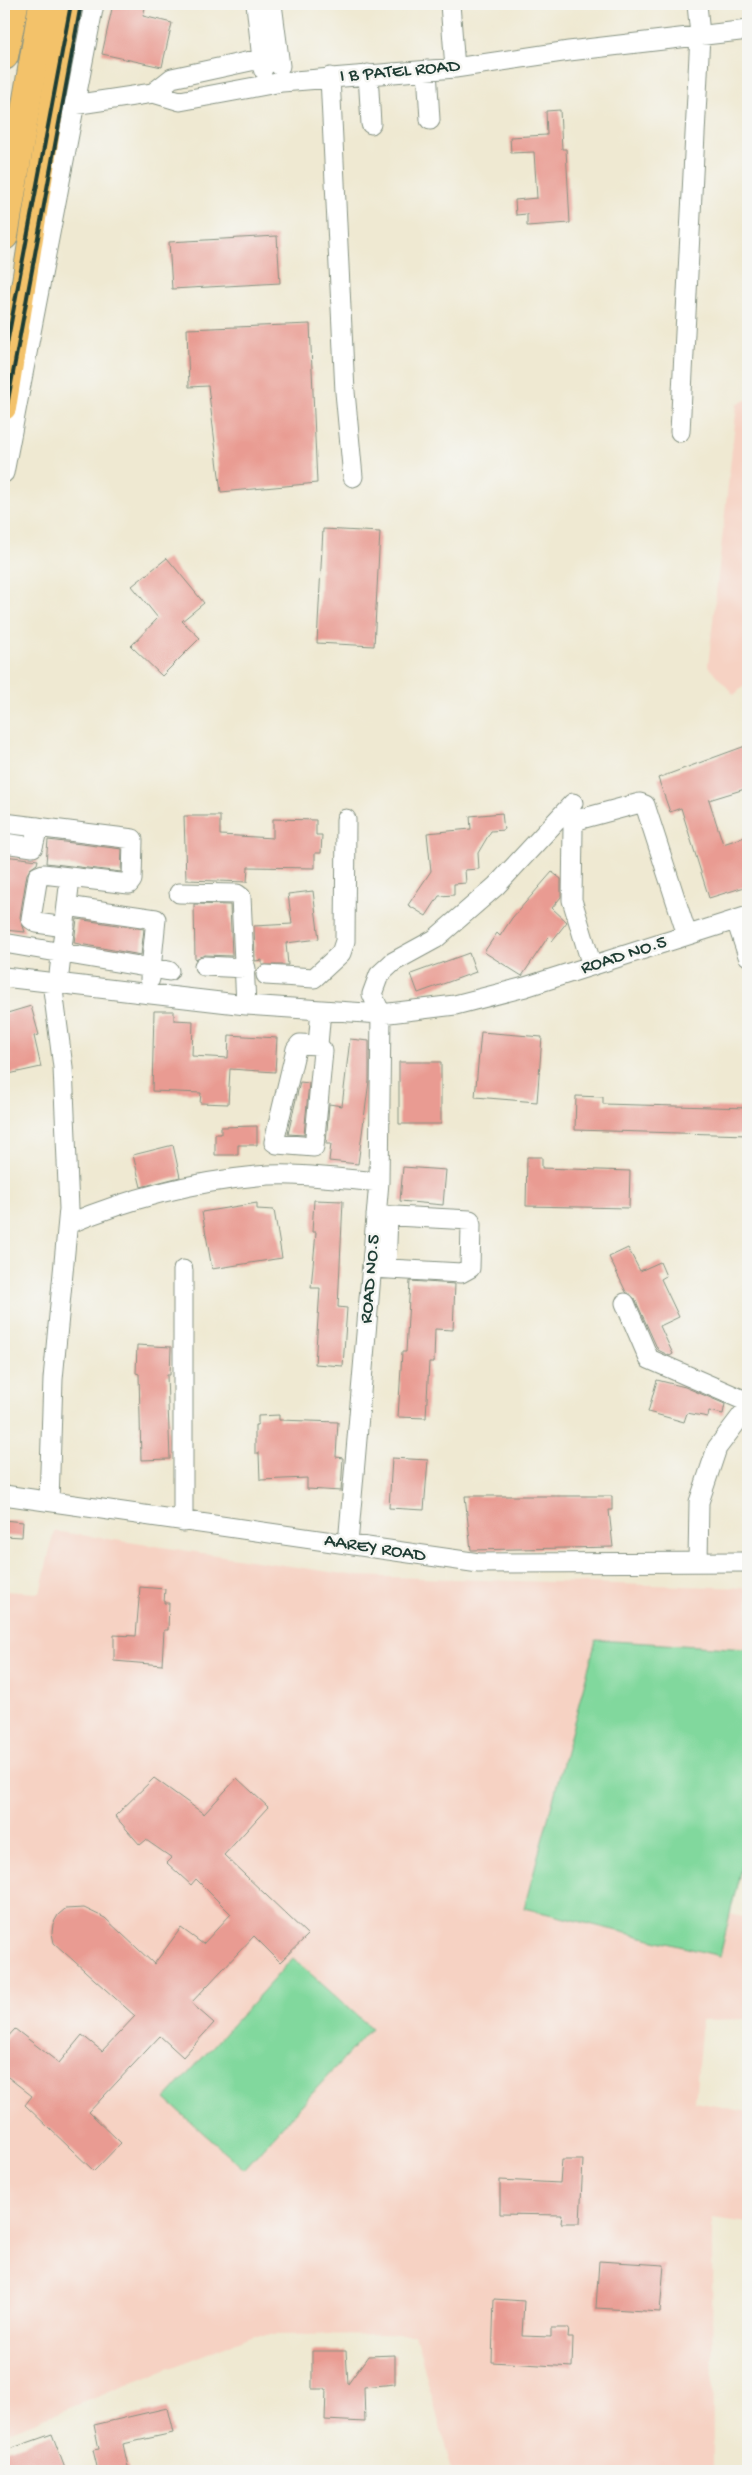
<svg xmlns="http://www.w3.org/2000/svg" width="752" height="2475" viewBox="0 0 752 2475" font-family="'Gochi Hand',sans-serif">
	<style>
		.built { fill: #f6d2c3 }
		.green { fill: #81d89d; stroke: #508a68 }
		.building { fill: #e99b92 }
		.lines { fill: none; stroke-linecap: round; stroke-linejoin: round }
		.minor-casing { stroke: #879383; stroke-width: 21 }
		.major-casing { stroke: #879383; stroke-width: 26 }
		.highway-casing { stroke: #879383; stroke-width: 30 }
		.minor { stroke: #fff; stroke-width: 19 }
		.major { stroke: #f3c26a; stroke-width: 24 }
		.highway { stroke: #f3c26a; stroke-width: 28 }
		.rail { stroke: #1f3d34; stroke-width: 4 }
		.labels { text-anchor: middle; dominant-baseline: central; stroke-width: 5; stroke-linejoin: round; paint-order: stroke }
		.street-label { font-size: 19px; fill: #1f3d34; stroke: #f6f6f2 }
	</style>
	<rect width="100%" height="100%" fill="#f6f6f2"/>
	<filter id="ink" filterUnits="userSpaceOnUse"><feTurbulence type="fractalNoise" baseFrequency=".02" numOctaves="2"/><feDisplacementMap in="SourceGraphic" scale="10" xChannelSelector="R" yChannelSelector="G"/><feConvolveMatrix kernelMatrix="1 2 1 2 8 2 1 2 1" color-interpolation-filters="sRGB"/></filter>
	<filter id="wash" filterUnits="userSpaceOnUse"><feTurbulence type="fractalNoise" baseFrequency=".0096" numOctaves="4" result="noise"/><feDisplacementMap in="SourceGraphic" scale="20" xChannelSelector="R" yChannelSelector="G"/><feGaussianBlur stdDeviation="1.12" result="paint"/><feColorMatrix in="noise" values="0 0 0 0 0 0 0 0 0 0 0 0 0 0 0 0 0 1.4 0 .05"/><feComposite in="paint" operator="in"/></filter>
	<g filter="url(#wash)">
		<rect width="100%" height="100%" fill="#efe9d2"/>
		<path class="built" d="M748 399V682L734 695 708 666 737 404Z
			M54 1531 357 1576 748 1588V1838L730 1914 748 1918V2019L702 2020 695 2102 748 2112V2223L712 2218 713 2471H452L415 2334 253 2335 4 2434V1591L40 1593Z"/>
		<path class="green" d="M596 1640 748 1649V1838L720 1956 524 1908Z
			M293 1958 371 2028 244 2169 165 2099Z"/>
		<g id="blocks">
			<path class="building" d="M113 4H146L143 16 172 23 162 67 102 54Z
				M560 110 562 149H566L570 223 527 226V214L516 215 515 200 537 198 534 152 511 153 510 137 547 135 546 111Z
				M277 236 280 283 172 289 169 242Z
				M310 324 317 483 221 492 208 386 189 387 187 329Z
				M323 529 380 532 374 646 317 643Z
				M167 558 204 603 182 621 200 638 162 676 131 646 158 618 132 586Z
				M748 745V788L709 800 723 844 748 836V886L709 898 681 808 670 812 658 778Z
				M502 813 504 830 491 831 478 853 479 869 465 870 466 883 454 884V895L439 896 426 916 408 905 431 871 427 833 471 829 470 816Z
				M184 816H220V835L273 838V819L316 820V835H322L321 853H315V868L248 867 247 882 186 880Z
				M48 840 122 849 121 872 46 863Z
				M4 856 38 860 37 864 30 869 27 874 20 917 25 932 4 930Z
				M552 872 561 879V897L552 908 567 922 552 941 548 937 522 976 484 952 497 933 500 936 512 918Z
				M313 891 319 939 286 943 288 965H262V960L255 961 254 926 292 924 288 894Z
				M194 904 230 905 232 956 205 955 195 959Z
				M77 919 144 929 141 955 74 943Z
				M469 953 476 972 418 993 411 974Z
				M31 1006 39 1035 34 1036 41 1067 4 1075V1014Z
				M154 1011H174V1020L193 1021 192 1056 228 1058 229 1035 277 1038 275 1072 230 1069 228 1104 200 1103 201 1093 152 1091Z
				M481 1032 542 1037 537 1102 475 1097Z
				M350 1039 369 1041V1081L358 1164 329 1161 331 1144H326L329 1104 342 1106Z
				M399 1062H441V1124H399Z
				M300 1082 309 1083 304 1135 288 1134Z
				M576 1096 603 1097V1104L748 1108V1135L575 1130Z
				M257 1126V1145H238V1155H215V1134H221V1127Z
				M173 1145 180 1177 141 1187 133 1155Z
				M527 1157H542V1168L630 1171 629 1208 526 1206Z
				M403 1167 446 1170 443 1205 400 1201Z
				M314 1200 343 1201 338 1307 347 1308 343 1366 315 1364 320 1288H311L316 1232H312Z
				M257 1203V1209L274 1210 282 1258 212 1269 202 1212Z
				M628 1248 640 1271 660 1262 666 1276 661 1279 679 1317 660 1326 673 1354 670 1356 658 1350 635 1299 626 1292 609 1257Z
				M410 1281 455 1284 453 1330 435 1329 434 1362H429L426 1418 398 1417 402 1352H406Z
				M137 1345 171 1347 170 1375H167L170 1459 141 1460 139 1374 136 1373Z
				M657 1380 685 1387 725 1404 723 1414 709 1411 708 1417 687 1413 684 1422 648 1412Z
				M279 1415V1420L338 1422 336 1457 343 1458 341 1491 307 1489V1478L260 1480 259 1453H255V1425H258V1416Z
				M392 1458 428 1460 424 1510 389 1508Z
				M465 1496H612V1510H609L613 1547 471 1550Z
				M4 1520 23 1522 22 1537 4 1536Z
				M140 1587 165 1589 164 1603H169L168 1630H164L162 1665 114 1661V1635L136 1636Z
				M154 1778 204 1814 237 1778 268 1807 224 1855 308 1935 280 1962 254 1936 191 2003 214 2023 183 2057 160 2036 89 2112 121 2143 94 2171 25 2105 32 2096 4 2074V2041L15 2029 59 2063 82 2035 102 2051 135 2016 54 1943 52 1933 53 1924 58 1915 65 1909 84 1908 105 1918 154 1964 181 1928 203 1944 231 1914 196 1879 191 1885 167 1863 172 1858 146 1840 140 1845 115 1816Z
				M562 2160H583L580 2223H561L562 2215 500 2214V2180L560 2183Z
				M599 2261 664 2265 660 2312 596 2308Z
				M494 2299 524 2301 522 2336 551 2337V2328H569L568 2338H573L572 2367 492 2362Z
				M312 2351H346L348 2384 368 2356 395 2355V2384L364 2387 365 2422 325 2420 326 2389H312Z
				M167 2408 173 2433 123 2444 129 2471H98L93 2450 99 2449 94 2425Z
				M52 2434 66 2471H4V2451Z"/>
		</g>
	</g>
	<g filter="url(#ink)">
		<use href="#blocks" fill-opacity="0" stroke="#879383" stroke-width="1"/>
		<g class="lines">
			<defs>
				<path id="minor" d="M256 4 263 69
					M272 4 280 66
					M450 4 455 68
					M427 70 430 120
					M368 74 371 124
					M330 77 345 392 353 477
					M153 93 172 78 278 55
					M53 108 153 93 180 101 282 82 455 68 569 51 748 30
					M680 432 700 35 697 4
					M4 473 94 4
					M4 823 133 839 132 880 129 884 43 874 38 876 31 919 37 923 65 927
					M4 843 33 847 38 827
					M179 893 237 894 241 897 246 1005
					M67 906 156 919 150 979
					M736 920 748 956
					M4 943 169 971
					M204 966 246 968
					M592 966 572 900 573 828 577 820 640 803 645 805 687 935
					M266 975 314 978 341 953 345 941 346 819
					M4 977 246 1005 381 1014 455 1005 525 987 748 916
					M58 983 70 878
					M300 1044 318 1045 323 1051 314 1147 277 1144 274 1142 296 1049Z
					M318 1045 321 1010
					M68 1224C128 1199 192 1182 257 1176 294 1172 341 1179 379 1182
					M372 1268 461 1273 470 1268 471 1225 470 1220 376 1215
					M386 1269 388 1216
					M183 1270V1522
					M625 1303 649 1359 748 1402
					M4 1495 479 1563 748 1562
					M49 1501 53 1379 69 1209 63 1067 52 982
					M348 1544 379 1182 381 1014 372 994 379 975 393 962 435 939 496 886 573 803
					M698 1562 699 1502 717 1448 748 1407"/>
				<path id="major" d="M4 408 68 4"/>
				<path id="highway" d="M4 56 14 4
					M4 236 43 4"/>
			</defs>
			<use href="#minor" class="minor-casing"/>
			<use href="#major" class="major-casing"/>
			<use href="#highway" class="highway-casing"/>
			<use href="#minor" class="minor"/>
			<use href="#major" class="major"/>
			<use href="#highway" class="highway"/>
			<path class="rail" d="M4 360 71 4
				M4 422 81 4"/>
		</g>
	</g>
	<g class="labels">
		<g class="street-label">
			<text transform="translate(400 72) rotate(-5)">I B PATEL ROAD</text>
			<text transform="translate(624 956) rotate(-18)">ROAD NO.5</text>
			<text transform="translate(371 1279) rotate(-85)">ROAD NO.5</text>
			<text transform="translate(375 1549) rotate(9)">AAREY ROAD</text>
		</g>
	</g>
	<rect width="752" height="2475" fill="none" stroke="#f6f6f2" stroke-width="20"/>
</svg>
